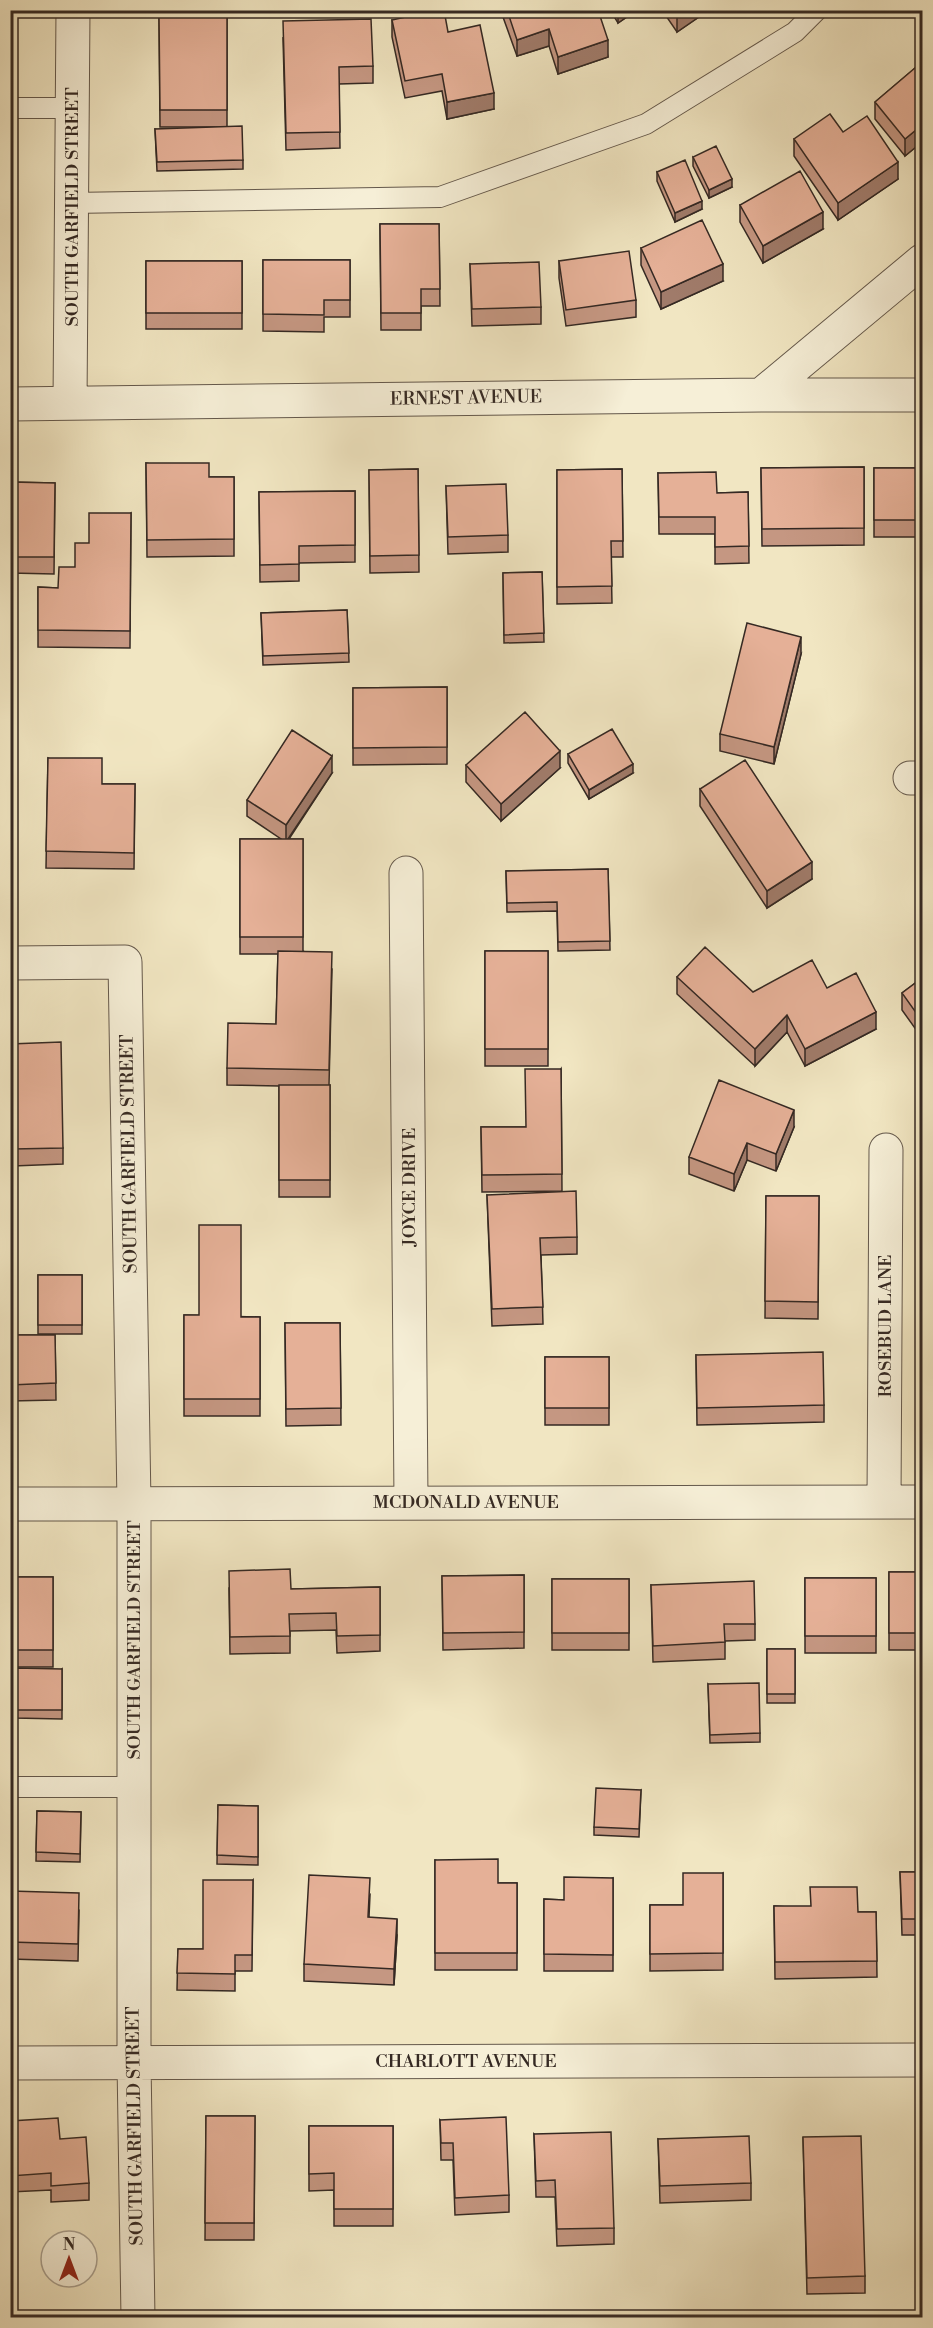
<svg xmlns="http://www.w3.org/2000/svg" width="933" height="2328" viewBox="0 0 933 2328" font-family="'Libre Bodoni',serif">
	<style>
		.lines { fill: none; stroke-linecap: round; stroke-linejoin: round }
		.lane-casing { stroke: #64584b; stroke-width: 22 }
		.street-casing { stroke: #64584b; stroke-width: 35 }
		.lane { stroke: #f6efd7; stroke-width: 20 }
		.street { stroke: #f6efd7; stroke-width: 33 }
		.wall { fill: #c59782; stroke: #352923; stroke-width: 1.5 }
		.shaded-wall { fill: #a07b6a; stroke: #352923; stroke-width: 1.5 }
		.building { fill: #e5b097; stroke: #352923; stroke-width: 1.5 }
		.labels { text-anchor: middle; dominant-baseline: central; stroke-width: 6; stroke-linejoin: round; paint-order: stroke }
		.street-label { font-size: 18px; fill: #352923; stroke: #f6efd7 }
	</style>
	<rect width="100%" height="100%" fill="#f1e6c2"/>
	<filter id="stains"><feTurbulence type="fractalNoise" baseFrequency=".00333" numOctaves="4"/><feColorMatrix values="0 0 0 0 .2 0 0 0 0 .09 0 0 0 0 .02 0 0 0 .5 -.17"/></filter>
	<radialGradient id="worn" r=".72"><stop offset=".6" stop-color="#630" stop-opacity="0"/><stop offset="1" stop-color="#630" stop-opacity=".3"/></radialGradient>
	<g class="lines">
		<defs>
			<path id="lane" d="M10 108H72
				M71 203 440 197 646 124 795 32 817 10
				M10 1787H134"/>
			<path id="street" d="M761 395 922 261
				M70 403 73 10
				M10 404 761 395H922
				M910 778H922
				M406 873 411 1501
				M10 963 125 962 134 1503V2062L138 2318
				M884 1502 886 1150
				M10 1504 922 1502
				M10 2063 922 2060"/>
		</defs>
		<use href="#lane" class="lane-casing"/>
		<use href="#street" class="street-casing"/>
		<use href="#lane" class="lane"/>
		<use href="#street" class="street"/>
	</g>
	<path class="wall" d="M503 10H598L608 57 558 74 549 46 517 56 503 17Z
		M610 10H637L618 23Z
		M662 10H709L677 32Z
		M159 16H227V127H160Z
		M392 20 448 32 494 109 447 119 442 91 405 98 392 37Z
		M283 38 373 66V83L339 84 340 148 286 150Z
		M922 62V142L905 156 875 119V102Z
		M155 129 243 160V169L157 171Z
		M843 132 898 179 838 220 794 156V139Z
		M693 157 732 187 709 198 693 166Z
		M657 172 702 209 675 222 657 181Z
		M740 205 823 229 763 263 740 222Z
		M380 224H439L440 306H421V330H381Z
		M641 248 723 281 661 309 641 265Z
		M263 260H350V317H324V332L263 331Z
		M146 261H242V329H146Z
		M559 261 636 300V317L566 326 559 278Z
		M470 264 541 307V324L472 326Z
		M146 463 209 477H234V556L147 557Z
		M864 467V545L762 546 761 468Z
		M874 468H922V537H874Z
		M418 469 419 572 370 573 369 470Z
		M622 469 623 557H611L612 603 557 604V470Z
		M658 473 717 493 748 492 749 563 715 564V534H659Z
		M10 482 55 483 54 574 10 573Z
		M446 486 508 535V552L448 554Z
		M355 491V562L299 563V581L260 582 259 492Z
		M131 513 130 648 38 647V587L58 588 75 567 89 543Z
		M542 572 544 642 504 643 503 573Z
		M347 610 349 662 263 665 261 613Z
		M801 654 774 764 720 751V734Z
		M447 687V764L353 765V688Z
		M568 754 633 773 589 799 568 763Z
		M48 758 102 784H135L134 869 46 868Z
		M466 765 560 768 501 821 466 782Z
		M332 773 289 839H303V951L332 969 329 1085H330V1197H279V1086L227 1085V1068L276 1024 278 954H240V839H281L247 816V800Z
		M10 776H12V862H10Z
		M700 789 812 879 767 908 700 806Z
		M608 869 610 950 558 951 557 911 507 912 506 871Z
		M485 951H548V1066H485Z
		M677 977 753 992 827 988 876 1029 805 1066 787 1032 755 1066 677 994Z
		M922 978V1038L902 1010V993Z
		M10 1044 63 1148V1164L13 1166 12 1112H10Z
		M561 1069 562 1191 482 1192 481 1127H526Z
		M794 1127 776 1171 747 1160 734 1191 689 1174V1157Z
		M487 1195 577 1237V1254L541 1255 543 1324 492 1326Z
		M766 1196H819L818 1319 765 1318Z
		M38 1275H82V1334H38Z
		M184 1315 260 1317V1416H184Z
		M285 1323H340L341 1425 286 1426Z
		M10 1335H55L56 1400 10 1401Z
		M696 1355 824 1405V1422L697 1425Z
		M545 1357H609V1425H545Z
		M889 1572H922V1650H889Z
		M524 1575V1648L443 1650 442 1576Z
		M10 1577H53V1667H10Z
		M805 1578H876V1653H805Z
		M552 1579H629V1650H552Z
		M651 1585 755 1624V1640L725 1641V1659L653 1662Z
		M380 1587V1651L337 1653 336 1630 290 1631V1653L230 1654 229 1588 291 1589Z
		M767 1649H795V1703H767Z
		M62 1669V1719L14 1718V1710Z
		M708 1684 760 1733V1742L710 1743Z
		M641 1790 639 1837 594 1835V1827Z
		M218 1805 258 1806V1865L217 1864Z
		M37 1811 81 1812 80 1862 36 1861Z
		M435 1860 498 1883H517V1970H435Z
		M900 1872H922V1935H902Z
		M723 1873V1970L650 1971V1905H683Z
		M613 1878V1971H544V1899L564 1900Z
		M253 1880 252 1971H235V1991L177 1990 178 1949H203Z
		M10 1891 79 1910 78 1961 10 1959Z
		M370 1895 369 1917 397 1935 394 1985 304 1981V1964Z
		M774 1906 858 1912H876L877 1977 775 1979Z
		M206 2116H255L254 2240H205Z
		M440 2120 509 2195V2212L455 2215 453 2160H441Z
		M10 2121 60 2139 89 2183V2200L51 2202V2190L10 2192Z
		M309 2126H393V2226H334V2190L309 2191Z
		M534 2134 614 2228V2244L557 2246 555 2197H536Z
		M803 2137 865 2276V2293L807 2294Z
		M658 2139 751 2183V2200L660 2203Z"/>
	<path class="shaded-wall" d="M618 10H637L618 23Z
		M684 10H709L677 32V15Z
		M549 29V46L517 56V40Z
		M608 40V57L558 74V57Z
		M494 93V109L447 119V102Z
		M922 125V142L905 156V139Z
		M898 162V179L838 220V203Z
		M732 179V187L709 198V190Z
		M702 201V209L675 222V213Z
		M823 212V229L763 263V246Z
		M723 264V281L661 309V292Z
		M801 637V654L774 764V747Z
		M560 751V768L501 821V804Z
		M332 756V773L286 842V825Z
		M633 764V773L589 799V790Z
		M812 862V879L767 908V891Z
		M876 1012V1029L805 1066V1049Z
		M787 1015V1032L755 1066V1049Z
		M794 1110V1127L776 1171V1154Z
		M747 1143V1160L734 1191V1174Z
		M397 1919V1935L394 1985V1969Z"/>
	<path class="building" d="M437 10H444L448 32 480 25 494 93 447 102 442 74 405 81 392 20Z
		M507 10H598L608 40 558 57 549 29 517 40Z
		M673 10H684L677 15Z
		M159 16H227V110H160Z
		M371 19 373 66 339 67 340 132 286 133 283 21Z
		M922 62V125L905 139 875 102Z
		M830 114 843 132 867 116 898 162 838 203 794 139Z
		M242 126 243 160 157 162 155 129Z
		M716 146 732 179 709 190 693 157Z
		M685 160 702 201 675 213 657 172Z
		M800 171 823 212 763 246 740 205Z
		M702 220 723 264 661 292 641 248Z
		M380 224H439L440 289H421V313H381Z
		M629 251 636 300 566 310 559 261Z
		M263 260H350V300H324V315L263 314Z
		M146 261H242V313H146Z
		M539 262 541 307 472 309 470 264Z
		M146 463H209V477H234V539L147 540Z
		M864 467V528L762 529 761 468Z
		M874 468H922V520H874Z
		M418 469 419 555 370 556 369 470Z
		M622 469 623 541H611L612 586 557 587V470Z
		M716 472 717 493 748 492 749 546 715 547V517H659L658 473Z
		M10 482 55 483 54 557H10Z
		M506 484 508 535 448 537 446 486Z
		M355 491V545L299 546V564L260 565 259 492Z
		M89 513H131L130 631 38 630V587L58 588 59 567H75V543H89Z
		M542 572 544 633 504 635 503 573Z
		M347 610 349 653 263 656 261 613Z
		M747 623 801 637 774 747 720 734Z
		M447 687V747L353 748V688Z
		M525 712 560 751 501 804 466 765Z
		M612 729 633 764 589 790 568 754Z
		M292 730 332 756 286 825 247 800Z
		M48 758H102V784H135L134 853 46 851Z
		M745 760 812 862 767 891 700 789Z
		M10 776H12V845H10Z
		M240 839H303V937H240Z
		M608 869 610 941 558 942 557 902 507 903 506 871Z
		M705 947 753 992 812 960 827 988 856 973 876 1012 805 1049 787 1015 755 1049 677 977Z
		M278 951 332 952 329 1070 227 1068 228 1023 276 1024Z
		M485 951H548V1049H485Z
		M922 978V1021L902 993Z
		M61 1042 63 1148 13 1149 12 1095H10V1044Z
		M525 1069H561L562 1174 482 1175 481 1127H526Z
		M719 1080 794 1110 776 1154 747 1143 734 1174 689 1157Z
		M279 1085H330V1180H279Z
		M576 1191 577 1237 540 1238 543 1307 492 1309 487 1195Z
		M766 1196H819L818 1302 765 1301Z
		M199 1225H241V1317H260V1399H184V1315H199Z
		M38 1275H82V1325H38Z
		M285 1323H340L341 1408 286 1409Z
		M10 1335H55L56 1383 10 1385Z
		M823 1352 824 1405 697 1408 696 1355Z
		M545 1357H609V1408H545Z
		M290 1569 291 1589 380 1587V1635L337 1636 336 1613 289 1614 290 1636 230 1637 229 1571Z
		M889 1572H922V1633H889Z
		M524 1575V1632L443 1633 442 1576Z
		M10 1577H53V1650H10Z
		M805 1578H876V1636H805Z
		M552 1579H629V1633H552Z
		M754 1581 755 1624H724L725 1642 653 1646 651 1585Z
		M767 1649H795V1694H767Z
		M15 1668 62 1669V1710H14Z
		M759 1683 760 1733 710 1735 708 1684Z
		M596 1788 641 1790 639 1829 594 1827Z
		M218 1805 258 1806V1857L217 1855Z
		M37 1811 81 1812 80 1854 36 1852Z
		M498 1859V1883H517V1953H435V1860Z
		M900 1872H922V1919H902Z
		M683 1873H723V1953L650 1954V1905H683Z
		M309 1875 370 1878 368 1917 397 1919 394 1969 304 1964Z
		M564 1877 613 1878V1955L544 1954V1899L564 1900Z
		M203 1880H253L252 1955H235V1974L177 1973 178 1949H203Z
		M810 1887H857L858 1912H876L877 1961 775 1962 774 1906H811Z
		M10 1891 79 1893 78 1944 10 1942Z
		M206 2116H255L254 2223H205Z
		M506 2117 509 2195 455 2198 453 2143H441L440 2120Z
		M58 2118 60 2139 86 2137 89 2183 51 2186V2173L10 2176V2121Z
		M309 2126H393V2209H334V2173L309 2174Z
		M611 2132 614 2228 557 2229 555 2180 536 2181 534 2134Z
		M749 2136 751 2183 660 2186 658 2139Z
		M861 2136 865 2276 807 2278 803 2137Z"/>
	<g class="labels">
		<g class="street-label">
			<text transform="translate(72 207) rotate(-90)">SOUTH GARFIELD STREET</text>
			<text transform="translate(466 398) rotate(-1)">ERNEST AVENUE</text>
			<text transform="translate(129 1154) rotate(-91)">SOUTH GARFIELD STREET</text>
			<text transform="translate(409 1187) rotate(-90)">JOYCE DRIVE</text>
			<text transform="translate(885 1326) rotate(-90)">ROSEBUD LANE</text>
			<text x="466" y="1502">MCDONALD AVENUE</text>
			<text transform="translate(134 1640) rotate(-90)">SOUTH GARFIELD STREET</text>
			<text x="466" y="2061">CHARLOTT AVENUE</text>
			<text transform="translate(135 2126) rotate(-91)">SOUTH GARFIELD STREET</text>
		</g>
	</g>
	<rect width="933" height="2328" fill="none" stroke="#f1e6c2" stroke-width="36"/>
	<rect x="12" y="12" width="909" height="2304" fill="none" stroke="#352923" stroke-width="3"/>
	<rect x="18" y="18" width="897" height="2292" fill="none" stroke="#352923" stroke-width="1.5"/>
	<g transform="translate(69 2259)"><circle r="28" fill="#f6efd7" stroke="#a9a08f" stroke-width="1.5"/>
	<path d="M0-4.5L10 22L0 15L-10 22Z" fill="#8f2418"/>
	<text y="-9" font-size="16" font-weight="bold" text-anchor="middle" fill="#352923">N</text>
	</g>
	<rect width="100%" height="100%" filter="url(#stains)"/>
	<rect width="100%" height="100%" fill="url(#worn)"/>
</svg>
